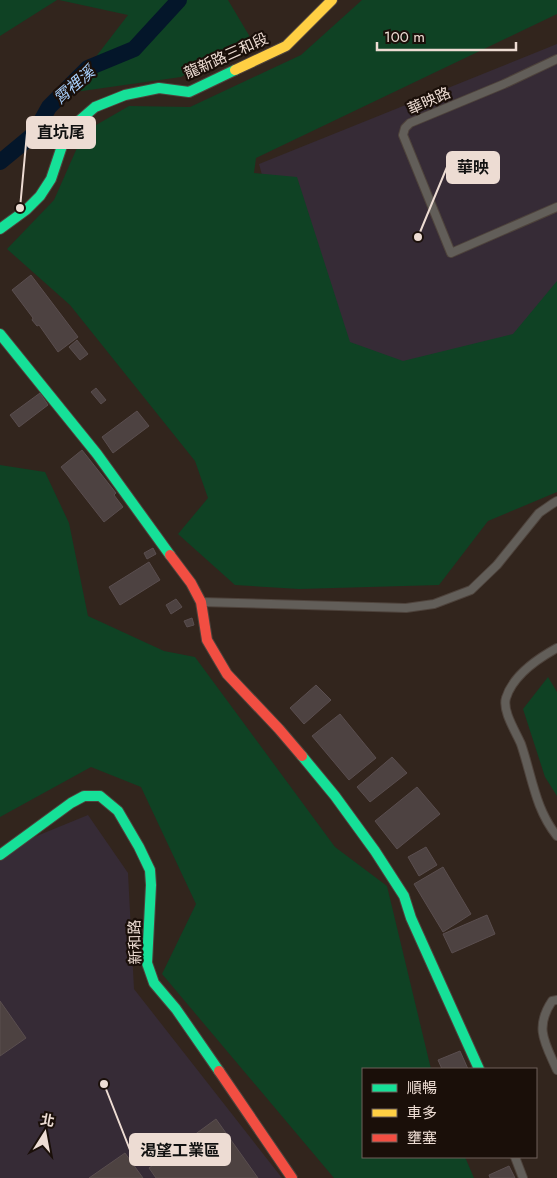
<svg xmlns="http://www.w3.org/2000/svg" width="557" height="1178" viewBox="0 0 557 1178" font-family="Jost,'Noto Sans TC',sans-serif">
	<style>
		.industrial { fill: #362b36 }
		.green { fill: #0f4224 }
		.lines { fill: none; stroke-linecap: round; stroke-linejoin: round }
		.river { stroke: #04162a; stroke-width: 16 }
		.building { fill: #4d4241; stroke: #5a4e4f }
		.street-casing { stroke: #4e433c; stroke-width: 10 }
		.fast-casing { stroke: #4e433c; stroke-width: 12 }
		.slow-casing { stroke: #4e433c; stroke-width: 12 }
		.jam-casing { stroke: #4e433c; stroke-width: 12 }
		.street { stroke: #625e59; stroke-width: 8 }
		.fast { stroke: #16e098; stroke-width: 10 }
		.slow { stroke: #ffcf43; stroke-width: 10 }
		.jam { stroke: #f24e42; stroke-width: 10 }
		.labels { text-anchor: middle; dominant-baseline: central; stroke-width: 4.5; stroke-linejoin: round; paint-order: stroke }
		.street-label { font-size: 15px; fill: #eddcd3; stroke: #1a0f09 }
		.water-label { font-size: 16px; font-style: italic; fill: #a9d0fc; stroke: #1a0f09 }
		.leader { fill: none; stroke: #eddcd3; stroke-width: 2 }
		.callout-dot { fill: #eddcd3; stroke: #1a0f09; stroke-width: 2 }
		.callout { fill: #eddcd3; stroke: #eddcd3; stroke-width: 2 }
		.callout-label { font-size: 16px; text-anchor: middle; font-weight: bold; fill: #111 }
	</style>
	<rect width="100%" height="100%" fill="#32251d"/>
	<path class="industrial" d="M557 44V310L538 342 327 410 259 164Z
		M88 815 128 873 134 989 282 1178H0V851Z"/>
	<path class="green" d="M0 0H57L0 36Z
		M59 0H228L250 37 181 77 68 93 128 15Z
		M362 0H557V14L256 158 254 173 297 177 350 342 403 361 513 334 557 281V492L488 521 439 585 299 589 235 585 178 534 208 498 195 461 70 305 7 249 54 200 84 132 129 106 190 107 301 55Z
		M0 465 45 472 69 523 88 616 164 651 195 657 335 847 387 886 431 1069H363V1157H465L474 1178H334L162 974 196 904 141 787 91 767 0 817Z
		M548 677 557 692V796L545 777 523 709Z"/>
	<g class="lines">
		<path class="river" d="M0 162 34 134 49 107 88 68 134 49 179 0"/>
	</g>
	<path class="building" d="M31 275 78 337 58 352 39 325 37 326 32 320 33 318 12 290Z
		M77 340 88 354 80 360 69 347Z
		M96 388 106 400 101 404 91 392Z
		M40 393 48 405 19 427 10 415Z
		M137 411 149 426 113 453 102 437Z
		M82 450 116 493 114 495 123 507 104 522 61 467Z
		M153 548 156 554 147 559 144 553Z
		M149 562 160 580 120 605 109 587Z
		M176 599 182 607 171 614 166 605Z
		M192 618 194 625 187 627 184 621Z
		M316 685 331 700 304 724 290 708Z
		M340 714 376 758 349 780 312 736Z
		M392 757 407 773 370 802 357 787Z
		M417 787 440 814 397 849 375 821Z
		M426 847 437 865 419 876 408 857Z
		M443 867 471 914 443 932 414 884Z
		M487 915 495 934 452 953 443 934Z
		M0 1001 26 1038 0 1056Z
		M460 1051 468 1069H442L438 1060Z
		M216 1119 258 1178H156L149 1168Z
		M125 1153 143 1178H89Z
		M509 1166 515 1178H490L489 1175Z"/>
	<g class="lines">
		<defs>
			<path id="street" d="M557 59 504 84 410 123 405 128 403 135 451 253 557 207
				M201 602 406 608 434 604 471 590 497 565 539 513 552 504 557 501
				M557 648C537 659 513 675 506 698 502 711 516 732 521 744 532 776 535 809 557 836
				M557 1000 552 1001C534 1028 545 1043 557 1070
				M515 1157 523 1178"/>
			<path id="fast" d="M0 229 26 210 40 196 51 179 62 146 73 126 95 107 125 95 159 88 189 92 235 70
				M0 334 97 454 170 555
				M302 756 335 796 375 851 404 896 411 918 479 1069
				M0 855 71 803 84 796H100L118 811 139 847 150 870 151 885 147 963 154 983 176 1009 219 1071"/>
			<path id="slow" d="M235 70 286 46 332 0"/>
			<path id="jam" d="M170 555 191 583 201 602 207 640 227 674 279 729 302 756
				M219 1071 292 1178"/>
		</defs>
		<use href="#street" class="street-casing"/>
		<use href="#fast" class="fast-casing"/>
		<use href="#slow" class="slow-casing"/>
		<use href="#jam" class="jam-casing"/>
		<use href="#street" class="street"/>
		<use href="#fast" class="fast"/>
		<use href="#slow" class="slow"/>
		<use href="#jam" class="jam"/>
	</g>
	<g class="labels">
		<g class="street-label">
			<text transform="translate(226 56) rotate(-24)">龍新路三和段</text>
			<text transform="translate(429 101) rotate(-24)">華映路</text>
			<text transform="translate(135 942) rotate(-91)">新和路</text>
		</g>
		<g class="water-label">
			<text transform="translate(74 85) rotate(-41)">霄裡溪</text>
		</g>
	</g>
	<path class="leader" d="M20 208L27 133M418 237L447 167M104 1084L130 1150"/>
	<g class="callout-dot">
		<circle cx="20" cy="208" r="5"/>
		<circle cx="418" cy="237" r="5"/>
		<circle cx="104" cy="1084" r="5"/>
	</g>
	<g class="callout">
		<rect x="27" y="117" width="68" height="31" rx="5"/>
		<rect x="447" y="152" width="52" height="31" rx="5"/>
		<rect x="130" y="1134" width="100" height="31" rx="5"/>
	</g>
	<g class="callout-label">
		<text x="61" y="138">直坑尾</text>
		<text x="473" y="173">華映</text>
		<text x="180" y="1156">渴望工業區</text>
	</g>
	<rect x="362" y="1068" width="175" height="90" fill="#1a0f09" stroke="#6e615a"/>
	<rect x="372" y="1084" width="25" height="8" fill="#16e098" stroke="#6e615a"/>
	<text x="407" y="1093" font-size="15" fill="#eddcd3">順暢</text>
	<rect x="372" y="1109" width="25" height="8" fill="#ffcf43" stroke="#6e615a"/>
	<text x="407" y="1118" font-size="15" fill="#eddcd3">車多</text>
	<rect x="372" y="1134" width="25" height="8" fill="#f24e42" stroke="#6e615a"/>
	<text x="407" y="1143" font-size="15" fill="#eddcd3">壅塞</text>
	<g transform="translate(45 1133) rotate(11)" stroke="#1a0f09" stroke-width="4" paint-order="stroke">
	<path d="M0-4L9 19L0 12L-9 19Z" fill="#eddcd3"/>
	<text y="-8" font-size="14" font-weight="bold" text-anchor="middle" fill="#eddcd3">北</text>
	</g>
	<path d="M377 42v8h139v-8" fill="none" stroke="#eddcd3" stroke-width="2.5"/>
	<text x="384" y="42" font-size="15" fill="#eddcd3" stroke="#1a0f09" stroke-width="4" paint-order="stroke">100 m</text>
</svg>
